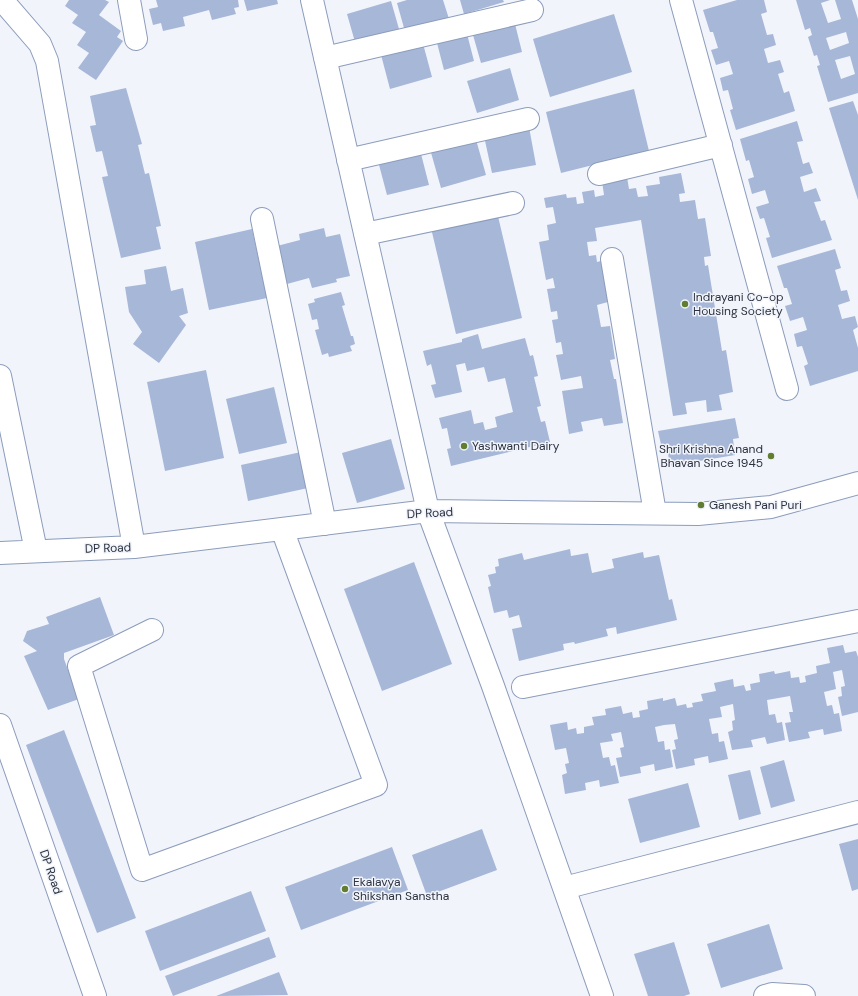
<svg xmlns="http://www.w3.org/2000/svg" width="858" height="996" viewBox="0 0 858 996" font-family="'DM Sans',sans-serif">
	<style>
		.building { fill: #a7b7d8; fill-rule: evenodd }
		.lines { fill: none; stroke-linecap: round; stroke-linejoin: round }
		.minor-casing { stroke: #8c9cbb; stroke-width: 24 }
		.minor { stroke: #fff; stroke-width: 22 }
		.poi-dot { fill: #617d32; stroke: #f1f4fb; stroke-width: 1.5 }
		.labels { text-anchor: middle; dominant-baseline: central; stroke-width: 3; stroke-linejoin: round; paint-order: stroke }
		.poi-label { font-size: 12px; fill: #2c323f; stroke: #f1f4fb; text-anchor: start }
		.street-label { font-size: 12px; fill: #2c323f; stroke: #f1f4fb }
	</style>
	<rect width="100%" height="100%" fill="#f1f4fb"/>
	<path class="building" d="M69 0H105L109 2 99 15 121 31 117 37 123 41 96 80 78 68 89 53 77 45 86 32 72 23 78 15 65 6Z
		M156 0H238L239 7 234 8 236 14 212 20 209 10 183 17 185 26 163 31 161 23 153 25 149 9 158 7Z
		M244 0H277L278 4 247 11Z
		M407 0H443L450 22 406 35 397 3Z
		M460 0H503L504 2 464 14Z
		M737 0H764L767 12 761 14 767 35 773 34 776 45 764 49 768 63 780 60 784 72 778 74 784 93 789 91 795 111 736 130 730 110 733 109 728 90 723 91 720 78 733 74 729 61 716 65 711 50 718 48 713 32H710L703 10Z
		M796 0H830L821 3 828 23 841 19 835 0H852L858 19V93L828 102 817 66 820 65 817 55 814 56 808 37 812 35 810 28 805 30ZM846 32 849 43 830 50 826 38ZM850 56 855 74 841 79 835 60Z
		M391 1 399 29 355 42 347 14Z
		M614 14 632 72 550 97 533 39Z
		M515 24 522 52 481 63 473 35Z
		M467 34 474 61 444 70 437 43Z
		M422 40 432 77 390 89 380 51Z
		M510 68 519 100 477 113 467 81Z
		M126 88 142 144 138 145 145 174 149 173 161 226 156 227 161 249 121 258 102 177 108 176 102 151 96 152 90 126 96 125 90 96Z
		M634 89 649 151 561 173 546 112Z
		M853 101 858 115V200L829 108Z
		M797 121 803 141 797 142 803 164 809 162 813 173 800 177 804 192 816 188 821 201 814 202 821 221 825 220 832 240 772 258 766 238 770 237 764 218 760 219 756 207 769 203 765 190 752 194 748 179 754 177 749 160 746 161 740 139Z
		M529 127 536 165 492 173 484 136Z
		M475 136 486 175 441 188 430 149Z
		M420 150 429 185 387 195 378 161Z
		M681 173 685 193 679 194 680 202 695 200 698 219 705 218 711 256 704 257 705 266 708 265 722 351 726 350 733 392 719 395 722 410 707 412 706 400 685 403 687 414 673 416 641 220 595 228 597 241 587 242 589 256 596 255 597 262 601 261 602 267 608 302 597 305 601 327 610 326 615 359 610 360 614 379H616L623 423 604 426 602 418 581 422 583 431 569 434 562 391 583 388 581 376 561 380 556 355 563 354 561 342 556 343 552 320 558 319 557 311 551 312 547 289 555 288 553 278 546 280 539 242 549 240 547 225 556 223 553 207 546 208 544 198 566 194 567 198 576 197 577 204 584 203 582 192 594 190 595 197 604 195 602 181 627 177 629 189 636 188 638 197 648 196 646 186 660 184 659 177Z
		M497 212 522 318 456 334 431 228Z
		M324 228 326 237 340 234 350 276 336 279 337 282 312 288 309 278 287 284 277 246 300 240 299 234Z
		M252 229 267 298 209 310 195 242Z
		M835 249 841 268 835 270 841 291 847 290 850 301 838 305 842 319 855 316 858 327 853 330 858 348V371L810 386 804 366 808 364 802 346 797 347 794 334 807 330 803 317 790 321 785 306 792 304 787 288H784L777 266Z
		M166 266 171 291 183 288 188 313 179 316 186 325 159 363 133 344 142 332 129 312 125 287 146 284 144 270Z
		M341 292 345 305 342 306 351 336H353L355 344 350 346 352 351 329 357 328 353 322 355 315 330 319 329 317 319 312 320 308 304 315 302 314 299Z
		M478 334 482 349 525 338 530 356 533 355 538 376 534 377 541 406 537 407 541 422 545 421 550 442 451 466 447 449 451 448 447 428 442 429 439 418 471 410 474 424 483 422 485 430 497 427 495 417 513 412 505 378 488 382 484 367 467 371 465 363 456 365 462 392 435 398 431 385 436 384 431 364 427 366 423 351 462 342V339Z
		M206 370 224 458 165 471 147 382Z
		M274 387 287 443 239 454 226 399Z
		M735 418 739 438 733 439 735 455 670 466 667 447 662 449 658 431Z
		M391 439 405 489 357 503 342 453Z
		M301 452 308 488 248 501 241 465Z
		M570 549 571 556 588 553 592 573 614 568 612 559 643 552 644 558 659 555 669 600 672 599 677 620 617 634 616 627 606 629 608 636 575 644 574 642 563 644 564 650 519 661 512 629 522 627 519 615 509 618 507 610 494 613 488 587 491 586 488 575 496 573 495 567 499 566 498 559 522 553 524 560Z
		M414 562 452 664 382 691 344 589Z
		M100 597 114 635 64 653V659L79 699 48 710 24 656 37 651 23 641 27 631 49 624 46 617Z
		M843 645 845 653 856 651 858 657V712L842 716 838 697 842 696 841 687 845 686 842 670 833 672 836 689 824 692 827 706 832 705 834 714 839 713 842 731 824 735 823 729 808 732 810 738 789 742 785 723 791 722 789 712H793L790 696 767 700 769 715 775 714 777 723 782 722 785 740 767 744 765 737 751 740 753 747 732 750 728 732 733 730 732 721 735 720 733 704 720 707 722 717 709 719 712 734 718 733 719 742 724 741 728 759 709 763 708 756 694 759 695 765 676 769 672 750 676 749 674 740 678 739 675 724 664 725 655 727 658 742 664 741 665 750 670 749 673 767 655 771 654 764 640 767 641 773 620 777 616 758 622 757 620 748 624 747 621 732 611 734 613 741 600 743 603 758 609 757 611 766 615 765 619 783 600 787 599 780 585 783 586 790 565 794 562 775 567 773 565 764 569 763 566 748 555 750 550 725 567 722 568 730 576 728 577 734 584 733V727L594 725 592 717 606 715 605 709 621 706 623 714 632 712 633 718 640 717 639 711 648 709 647 701 663 698V701L675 698 677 706 686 704 687 708 693 707 692 703 703 701 701 694 716 691 714 683 733 679 734 687 744 685 746 691 751 690 750 684 760 682 759 674 774 671 775 674 790 671 791 678 799 677 800 683 806 682 805 676 817 673 816 666 830 663 827 648Z
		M64 730 136 918 97 933 26 745Z
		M784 760 795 801 771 808 760 767Z
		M750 770 761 814 739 820 728 775Z
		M688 783 700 827 640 843 628 799Z
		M482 829 497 870 427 896 412 855Z
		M858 839V889L852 891 839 844Z
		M392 847 408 890 301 930 285 887Z
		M251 891 266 931 160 971 145 931Z
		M769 924 783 969 721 988 707 944Z
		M269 937 276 957 173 996 165 976Z
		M674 942 690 994 684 996H648L634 954Z
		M279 972 288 995 216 996Z"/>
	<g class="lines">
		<defs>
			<path id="minor" d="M2 0 40 44 47 61 134 547
				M129 0 136 39
				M312 0 428 511 493 686 602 996
				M681 0 787 389
				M325 58 532 10
				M348 160 528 119
				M599 174 721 145
				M262 219 325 524
				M365 234 513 203
				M612 259 655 513
				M0 376 36 551
				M0 553 134 547 428 511 698 514 771 507 858 483
				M152 630 79 666 142 870 376 785 282 529
				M523 687 858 621
				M0 725 95 996
				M564 888 858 812
				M765 996 772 994 804 996"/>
		</defs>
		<use href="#minor" class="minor-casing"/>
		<use href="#minor" class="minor"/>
	</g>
	<g class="poi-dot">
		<circle cx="685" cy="304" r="4"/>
		<circle cx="464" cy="446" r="4"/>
		<circle cx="771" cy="456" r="4"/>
		<circle cx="701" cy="505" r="4"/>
		<circle cx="345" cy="889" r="4"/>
	</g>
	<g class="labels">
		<g class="poi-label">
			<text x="693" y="297">Indrayani Co-op<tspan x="693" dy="14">Housing Society</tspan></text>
			<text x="472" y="446">Yashwanti Dairy</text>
			<text x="763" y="449" text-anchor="end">Shri Krishna Anand<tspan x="763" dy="14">Bhavan Since 1945</tspan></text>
			<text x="709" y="505">Ganesh Pani Puri</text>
			<text x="353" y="882">Ekalavya<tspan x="353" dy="14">Shikshan Sanstha</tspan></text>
		</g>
		<g class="street-label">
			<text transform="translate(430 513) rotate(-3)">DP Road</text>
			<text transform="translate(108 548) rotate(-2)">DP Road</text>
			<text transform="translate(51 872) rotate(71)">DP Road</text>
		</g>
	</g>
</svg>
